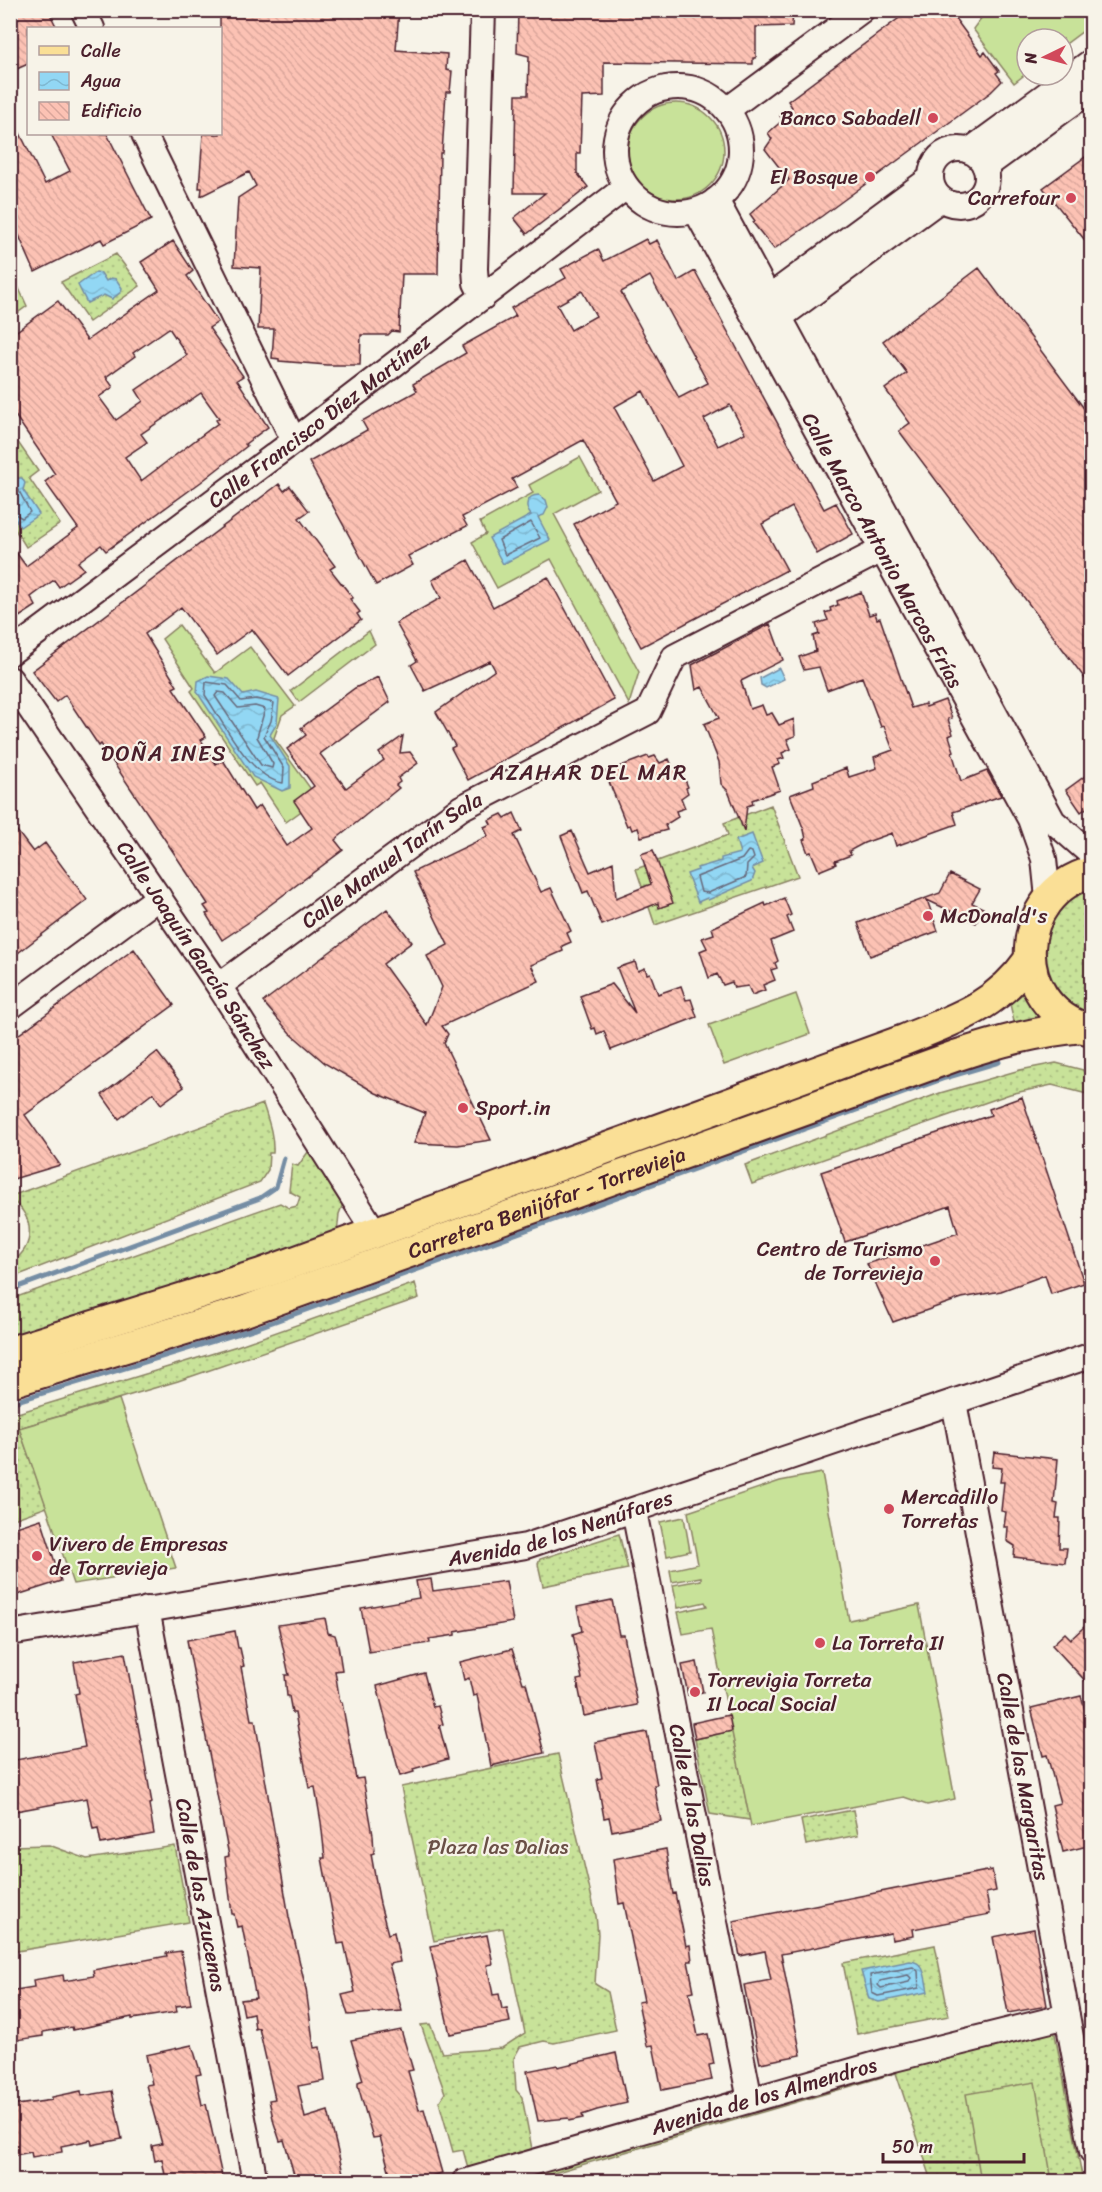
<svg xmlns="http://www.w3.org/2000/svg" width="1102" height="2192" viewBox="0 0 1102 2192" font-family="Sriracha,sans-serif">
	<style>
		.grass { fill: url(#grass-dots); stroke: #898062; stroke-width: 1.5 }
		.garden { fill: #c8e299; stroke: #898062; stroke-width: 1.5 }
		.water { fill: url(#water-waves); stroke: #758da4; stroke-width: 1.5 }
		.lines { fill: none; stroke-linecap: round; stroke-linejoin: round }
		.shore { stroke: #67697b; stroke-width: 1.5 }
		.stream { stroke: #758da4; stroke-width: 5 }
		.building { fill: url(#building-back-hatch); stroke: #4a1f2b; stroke-width: 1.5; fill-rule: evenodd }
		.minor-casing { stroke: #4a1f2b; stroke-width: 28 }
		.major-casing { stroke: #4a1f2b; stroke-width: 34 }
		.minor { stroke: #f7f3e8; stroke-width: 24 }
		.major { stroke: #fadf96; stroke-width: 30 }
		.poi-dot { fill: #d1495b; stroke: #f7f3e8; stroke-width: 2 }
		.labels { text-anchor: middle; dominant-baseline: central; stroke-width: 4.5; stroke-linejoin: round; paint-order: stroke }
		.poi-label { font-size: 21px; fill: #4a1f2b; stroke: #f7f3e8; text-anchor: start }
		.street-label { font-size: 21px; fill: #4a1f2b; stroke: #f7f3e8 }
		.park-label { font-size: 21px; fill: #6a5046; stroke: #f7f3e8 }
		.neighbourhood-label { font-size: 22px; letter-spacing: 1.5px; fill: #4a1f2b; stroke: #f7f3e8 }
	</style>
	<defs>
		<pattern id="grass-dots" width="8" height="8" patternUnits="userSpaceOnUse" patternTransform="scale(1.5)"><rect width="8" height="8" fill="#c8e299"/><path d="M2 2h.1M6 6h.1" fill="none" stroke="#adc184" stroke-width="1.8" stroke-linecap="round"/></pattern>
		<pattern id="water-waves" width="16" height="10" patternUnits="userSpaceOnUse" patternTransform="scale(1.5)"><rect width="16" height="10" fill="#92d7f4"/><path d="M0 5q4-4 8 0t8 0" fill="none" stroke="#7fb8d1"/></pattern>
		<pattern id="building-back-hatch" width="6" height="6" patternUnits="userSpaceOnUse" patternTransform="scale(1.5)"><rect width="6" height="6" fill="#fcc2b4"/><path d="M-1 5l2 2M0 0l6 6M5-1l2 2" fill="none" stroke="#daa69b"/></pattern>
	</defs>
	<rect width="100%" height="100%" fill="#f7f3e8"/>
	<filter id="ink" filterUnits="userSpaceOnUse"><feTurbulence type="fractalNoise" baseFrequency=".0167" numOctaves="2"/><feDisplacementMap in="SourceGraphic" scale="12" xChannelSelector="R" yChannelSelector="G"/><feConvolveMatrix kernelMatrix="1 2 1 2 8 2 1 2 1" color-interpolation-filters="sRGB"/></filter>
	<g filter="url(#ink)">
		<path class="grass" d="M116 254 140 286 89 322 61 282Z
			M10 431 38 471 29 478 60 524 26 547 11 523Z
			M771 805 798 876 655 925 636 869 728 835 724 823Z
			M1091 889V1015C1032 993 1030 909 1091 889Z
			M1025 992 1032 1007 1042 1018 1015 1026 1010 1004Z
			M1056 1063 1091 1072V1095L1052 1085 1010 1094 752 1184 745 1165 940 1093 1020 1070Z
			M263 1104C268 1120 274 1135 273 1153H269L268 1170 260 1182 11 1278V1262C36 1248 35 1215 11 1200V1196Z
			M308 1152 315 1157 344 1201 339 1214 337 1234 221 1274 11 1338V1299L280 1203 289 1208 297 1206 300 1197 289 1191 292 1164 298 1166Z
			M415 1283 419 1298 178 1381 19 1428 47 1507 11 1520V1415L237 1346Z
			M619 1534 628 1569 543 1586 538 1564 540 1559Z
			M732 1731 750 1820 710 1814 695 1739Z
			M558 1754 596 1916 598 1934 595 1984 608 1992 616 2030 554 2043 544 2041 520 2047 514 2058 516 2090 522 2097 532 2149 468 2168 463 2150 453 2152 439 2102 445 2093 421 2025 430 2024 442 2053 502 2048 525 2033 503 1928 434 1941 401 1787Z
			M853 1810 858 1835 806 1845 801 1820Z
			M49 1845 87 1859 175 1846 189 1922 11 1952V1846Z
			M935 1945 949 2016 857 2034 843 1963Z
			M1054 2029 1083 2181H932L896 2073 523 2182 528 2173 903 2065Z"/>
		<path class="garden" d="M987 10 1091 11V25L1063 46V39H1027V73L1014 83 973 29Z
			M628 151a48 48 0 1 1 96 0a48 48 0 1 1-96 0Z
			M10 269 27 306 12 317 10 316Z
			M580 457 598 490 554 514 639 672 629 704 551 559 497 588 472 542 486 534 480 522 533 493 529 485Z
			M179 625 215 673 250 647 295 706 282 715 274 738 318 799 286 822 260 783 255 786 191 691 194 688 162 639Z
			M369 631 375 644 299 702 291 691Z
			M796 994 810 1034 724 1065 709 1025Z
			M119 1399 176 1568 73 1584 19 1428Z
			M822 1473 849 1620 919 1605 955 1799 927 1805 904 1797 751 1826 711 1629 683 1634 678 1612 707 1606 705 1602 678 1608 673 1585 701 1580V1577L672 1582 670 1570 698 1564 688 1512 780 1481Z
			M684 1517 690 1551 667 1556 660 1522Z
			M1035 2082 1052 2181H981L966 2094Z"/>
		<path class="water" d="M96 272 101 273 106 281 111 278 116 279 122 288 121 292 112 299 104 295 87 303 78 285Z
			M11 478H22L25 483 23 490 39 514 20 527 11 513Z
			M539 495 546 500 548 507 544 515 538 517 550 540 503 564 489 538 531 515C524 507 526 495 539 495Z
			M779 668 784 679 766 688 761 685 760 678Z
			M208 676 229 679 243 695 256 692 279 699 277 723 270 735 290 766V788L282 791 253 777 197 692 198 681Z
			M752 834 763 863 752 868 755 873 752 881 708 900 707 898 698 902 687 874 698 870 697 868 721 861V858L740 853 736 840Z
			M910 1961C926 1962 925 1979 928 1992L879 2002 869 1999 861 1971Z"/>
		<g class="lines">
			<path class="shore" d="M10 486 17 487 30 512 22 518 10 511
				M531 522 540 538 505 555 499 540Z
				M206 682 227 685 241 701 256 699 274 703 271 721 264 736 284 768 283 783C251 779 223 722 205 695Z
				M218 692 225 693 238 708 255 706 265 709 257 737 273 764 272 768 261 765 215 696Z
				M748 851 752 852 754 858 747 865 746 877 708 893 701 892 697 877 742 859Z
				M913 1967 918 1971 919 1988 878 1996 872 1993 870 1975Z
				M908 1975 911 1978 909 1982 881 1988 878 1985 880 1981Z"/>
			<path class="stream" d="M10 1290 260 1198 276 1187 284 1158
				M10 1403 256 1328 945 1078 999 1062"/>
		</g>
		<path class="building" d="M10 10H48L57 28H28V64L10 72Z
			M220 10H399L396 50 447 54 446 70 452 71 450 92H446L442 153H440L438 274H402L399 332 392 331 388 335H361L360 365H327L279 361V359L272 358 274 329H258L261 268 234 266 238 198 256 186 249 172 201 196 202 188H199L203 134H220Z
			M518 10H793L792 26 756 27V58H753V64L604 62V96L582 97 580 153H577V173L588 187 527 234 514 218 545 193H514L516 95H528L529 56 517 53Z
			M910 10H949L982 55 985 52 999 71 996 73 1002 81 991 92 822 216 774 249 753 223 755 221 750 214 789 180 765 149 772 139 768 133 783 120 780 116 792 107 788 101Z
			M10 113 45 184 70 171 51 134H107L151 220 104 244 101 239 35 272 10 215Z
			M1092 152V249L1043 188Z
			M646 239 649 244 657 240 678 281 695 271 824 509 836 503 853 534 817 554 792 507 762 524 787 570 641 647 574 524 616 501 583 440 512 479 517 488 462 517 467 526 408 556 413 565 376 585 309 462 367 430 362 421 417 391 413 384 466 353 462 346 516 316 511 308 566 278 561 269 598 249 604 261ZM650 276 708 383 679 398 621 292ZM582 291 596 316 571 330 557 305ZM643 391 682 466 654 481 614 407ZM730 405 745 433 718 446 704 419Z
			M173 241 193 271 187 276 218 322 209 328 243 376 237 380 268 427 245 444 247 446 201 482 106 551 101 545 78 562 84 569 59 587 54 580 31 597 36 606 10 623V544L26 566 78 528 45 482 55 474 10 408V336L58 301 87 340 159 290 141 262ZM169 328 187 355 136 390 143 401 116 420 99 397 113 387 106 377 135 356 133 353ZM201 393 219 418 216 420 218 423 141 481 125 457 147 442 141 434Z
			M979 268 1092 419V688L899 431 910 423 885 389 907 373 883 341Z
			M279 484 284 491 290 486 309 511 299 518 335 566 330 569 353 598 350 599 360 612 357 614 361 620 288 676 252 629 217 655 181 607 145 634 177 686 173 688 206 737 201 740 216 764 223 760 254 810 260 805 287 846 312 828 294 801 314 786 287 749 306 735 301 728 355 688 378 677 390 702 320 754 346 788 384 760 379 753 403 736 400 753 410 752 418 763 398 778 400 782 396 785 399 788 335 840 343 850 254 917 255 918 222 940 206 914 209 913 204 906 208 904 101 744 99 746 65 695 56 702 32 671Z
			M468 560 493 607 548 577 614 700 468 780 451 748 455 746 436 712 495 670 490 661 425 691 411 665 417 661 396 623 441 598 432 580Z
			M861 592 869 615 875 613 877 619 880 618 911 708 925 704 926 707 945 700 952 718 948 719 953 734 949 736 954 751 952 752 961 781 987 771 1001 796 953 812 957 824 896 846 892 833 864 843 849 851 851 855 835 861 836 864 819 871 811 852 808 853 803 840 806 839 804 830 790 795 814 786 813 781 846 768 849 777 877 768 874 757 893 750 884 726 881 727 862 677 827 690 819 667 804 670 799 657 816 651 813 636 819 634 816 624 828 620 825 613 831 611 830 608 838 605 837 601Z
			M770 624 783 660 741 681 750 709 762 705 766 715 772 713 779 725 794 719 795 736 787 739 791 749 782 753 784 758 778 760 780 764 772 767 780 790 752 800 753 804 747 806 744 831 728 791 721 784 719 762 704 724 719 718 702 687 696 690 692 665Z
			M648 756 649 758 655 756 660 763 669 759 673 768 679 766 688 787 686 788 688 793 681 798 685 808 676 811 678 817 665 825 667 830 641 837 638 828 632 830 630 825 627 826 605 772Z
			M1092 771V804L1081 812 1066 790Z
			M514 813 522 831 514 835 541 892 551 888 571 931 567 933 571 942 562 946 563 951 531 965 539 981 442 1026 448 1034 444 1043 491 1140 458 1145 414 1143 425 1113 376 1093 326 1064 290 1033 263 1002 387 909 412 942 383 964 427 1025 442 987 427 956 448 945 413 872 488 836 484 827 491 824 489 820 502 814 505 818Z
			M10 822 33 852 45 843 87 900 10 959Z
			M572 831 590 872 613 862 616 898 651 884 641 854 653 850 673 903 659 908 658 903 602 925 588 891 583 893 561 836Z
			M950 874 980 889 972 903 983 908 976 923 927 900 938 931 870 956 858 923 940 893Z
			M784 898 791 915 787 917 793 932 771 941 778 961 775 963 777 968 771 970 775 980 763 985 765 990 752 995 748 986 734 988 732 982 723 985 717 974 709 978 700 951 707 948 702 938 714 934 712 928 765 903 766 906Z
			M134 949 174 1005 25 1115 60 1165 10 1180V1041Z
			M635 962 638 971 645 968 647 974 650 973 658 994 681 986 686 1000 691 999 697 1017 611 1050 604 1031 597 1034 595 1028 592 1029 580 996 612 984 635 1013 617 968Z
			M157 1052 184 1087 161 1104 153 1093 119 1119 102 1095Z
			M1022 1097 1084 1283 1051 1294 1045 1275 1001 1291 962 1298 893 1322 867 1264 958 1233 950 1206 845 1242 821 1172 991 1115 989 1109Z
			M994 1452 1058 1459 1054 1503 1058 1504 1056 1518H1060L1059 1548H1067L1065 1563 1014 1557 1015 1546 1007 1541 1008 1527H1004L1006 1512 1001 1511 1004 1482H1000L1002 1468 992 1467Z
			M41 1519 61 1581 14 1596 10 1586V1529Z
			M431 1579 433 1591 506 1581 513 1622 455 1632V1635L429 1639 430 1643 369 1652 361 1608 419 1598 416 1581Z
			M612 1600 619 1635H624L637 1705 584 1716 577 1680 582 1679 573 1634 582 1631 577 1607Z
			M325 1618 328 1633 335 1635 338 1645 342 1670 335 1671 340 1702H342L356 1779 363 1778 373 1835 374 1853 371 1854 380 1904 388 1934 394 1932 400 1962 389 1964 402 2011 348 2015 342 1995 355 1992 344 1943 338 1944 322 1858H325L321 1822 315 1787 309 1788 295 1713H292L289 1696H287L285 1675H289L278 1625Z
			M1084 1627 1092 1635V1688L1052 1645 1065 1633 1071 1639Z
			M235 1631 238 1648H240L244 1666 241 1667 251 1720H255L289 1917 306 1989 314 2048 320 2047 325 2081 298 2086 305 2118 328 2111 345 2181H296L284 2140 280 2141 274 2123 269 2100 275 2099 259 2028 255 2029 253 2013 244 2015 241 2000 256 1998 242 1926 237 1927 234 1914H232L225 1857 229 1856 187 1640Z
			M512 1649 523 1683H526L544 1753 491 1766 477 1695 473 1696 469 1678 464 1680 460 1662Z
			M125 1653 152 1803 149 1804 154 1834 101 1844 98 1828 93 1829 87 1798 10 1812V1761L85 1747 75 1694 79 1693 74 1662Z
			M697 1662 703 1692 688 1695 682 1665Z
			M424 1673 433 1707 438 1706 443 1724 439 1725 448 1759 413 1769 414 1772 400 1776 377 1686Z
			M1081 1696 1092 1735V1845L1063 1852 1052 1805 1060 1803 1047 1755 1043 1756 1031 1708Z
			M729 1715 732 1731 695 1739 692 1723Z
			M647 1732 657 1785H654L661 1821 612 1831 609 1817 604 1818 597 1779 602 1778 595 1742Z
			M666 1849 673 1894 675 1893 686 1946 690 1945 692 1961H688L694 1991 689 1992 698 2036 708 2034 714 2064 709 2065 712 2080 662 2090 653 2045 647 2046 638 2002 644 2001 624 1903 619 1904 613 1859Z
			M992 1870 996 1891 986 1893 990 1914 913 1929 914 1936 892 1940 891 1933 781 1954 801 2055 760 2063 744 1985 771 1980 765 1951 740 1956 733 1921Z
			M1034 1929 1047 2006 1008 2013 993 1937Z
			M487 1935 493 1964 487 1965 493 1995 499 1994 502 2009 507 2008 510 2022 450 2034 430 1946Z
			M181 1951 191 2004 176 2006 177 2012 132 2019V2017L73 2030 72 2027 43 2032V2036L10 2041V1991L34 1987 33 1980 63 1975 64 1981 94 1976 93 1970 167 1956 166 1953Z
			M401 2030 413 2070 408 2071 419 2110 424 2109 442 2173 423 2178 424 2181H392L380 2137 373 2138 358 2086V2082L363 2080 351 2040Z
			M192 2045 201 2074 196 2075 202 2105 206 2104 223 2181H166L162 2159 155 2161 152 2146 162 2144 146 2085 152 2084 146 2055Z
			M616 2053 627 2103 597 2110 582 2115 583 2118 569 2121 568 2118 538 2121 527 2071 557 2065 558 2067Z
			M81 2091 82 2096 112 2091 122 2139 92 2145 91 2140 61 2146 62 2152 32 2157 31 2152 10 2156V2106L52 2100V2097Z"/>
		<g class="lines">
			<defs>
				<g id="minor">
					<path d="M83 10 92 28"/>
					<circle cx="678" cy="150" r="63"/>
					<path d="M727 110 862 10"/>
					<path d="M144 134 294 441"/>
					<circle cx="959" cy="177" r="28"/>
					<path d="M969 151 1092 61"/>
					<path d="M985 167 1092 89"/>
					<path d="M716 200 1053 821 1092 855"/>
					<path id="s1" d="M696 211 1030 819 1044 859 1048 898"/>
					<path d="M483 297 476 283 475 269 483 10"/>
					<path d="M768 298 931 178"/>
					<path d="M763 315 779 318 941 199"/>
					<path id="s2" d="M10 653 294 441 626 187"/>
					<path id="s3" d="M10 679 219 986 376 1234"/>
					<path id="s4" d="M219 986 461 808 648 712 674 657 899 541"/>
					<path d="M10 1007 159 897"/>
					<path id="s5" d="M954 1402 1092 2151"/>
					<path id="s6" d="M634 1511 750 2100"/>
					<path id="s7" d="M147 1609 255 2182"/>
					<path id="s8" d="M10 1633 526 1546 1092 1355"/>
					<path id="s9" d="M464 2182 894 2059 1067 2016"/>
				</g>
				<g id="major">
					<path d="M1087 1029C1008 1004 1012 894 1092 872"/>
					<path d="M10 1352 261 1274 904 1040C955 1019 996 1007 1029 960"/>
					<path id="s10" d="M10 1382 245 1311 955 1056C998 1042 1038 1031 1082 1027"/>
				</g>
			</defs>
			<use href="#minor" class="minor-casing"/>
			<use href="#major" class="major-casing"/>
			<use href="#minor" class="minor"/>
			<use href="#major" class="major"/>
		</g>
	</g>
	<g class="poi-dot">
		<circle cx="933" cy="118" r="6"/>
		<circle cx="870" cy="177" r="6"/>
		<circle cx="1071" cy="198" r="6"/>
		<circle cx="928" cy="916" r="6"/>
		<circle cx="463" cy="1108" r="6"/>
		<circle cx="935" cy="1261" r="6"/>
		<circle cx="889" cy="1509" r="6"/>
		<circle cx="37" cy="1556" r="6"/>
		<circle cx="820" cy="1643" r="6"/>
		<circle cx="695" cy="1692" r="6"/>
	</g>
	<g class="labels">
		<g class="poi-label">
			<text x="921" y="118" text-anchor="end">Banco Sabadell</text>
			<text x="858" y="177" text-anchor="end">El Bosque</text>
			<text x="1059" y="198" text-anchor="end">Carrefour</text>
			<text x="940" y="916">McDonald's</text>
			<text x="475" y="1108">Sport.in</text>
			<text x="923" y="1249" text-anchor="end">Centro de Turismo<tspan x="923" dy="24">de Torrevieja</tspan></text>
			<text x="901" y="1497">Mercadillo<tspan x="901" dy="24">Torretas</tspan></text>
			<text x="49" y="1544">Vivero de Empresas<tspan x="49" dy="24">de Torrevieja</tspan></text>
			<text x="832" y="1643">La Torreta II</text>
			<text x="707" y="1680">Torrevigia Torreta<tspan x="707" dy="24">II Local Social</tspan></text>
		</g>
		<g class="street-label">
			<text stroke="none"><textPath href="#s2" startOffset="387">Calle Francisco Díez Martínez</textPath></text>
			<text stroke="none"><textPath href="#s1" startOffset="387">Calle Marco Antonio Marcos Frías</textPath></text>
			<text stroke="none"><textPath href="#s4" startOffset="214">Calle Manuel Tarín Sala</textPath></text>
			<text stroke="none"><textPath href="#s3" startOffset="333">Calle Joaquín García Sánchez</textPath></text>
			<text stroke="none"><textPath href="#s10" startOffset="566">Carretera Benijófar - Torrevieja</textPath></text>
			<text stroke="none"><textPath href="#s8" startOffset="561">Avenida de los Nenúfares</textPath></text>
			<text stroke="none"><textPath href="#s5" startOffset="381">Calle de las Margaritas</textPath></text>
			<text stroke="none"><textPath href="#s6" startOffset="300">Calle de las Dalias</textPath></text>
			<text stroke="none"><textPath href="#s7" startOffset="291">Calle de las Azucenas</textPath></text>
			<text stroke="none"><textPath href="#s9" startOffset="312">Avenida de los Almendros</textPath></text>
		</g>
		<g class="park-label">
			<text x="498" y="1847">Plaza las Dalias</text>
		</g>
		<g class="neighbourhood-label">
			<text x="164" y="753">DOÑA INES</text>
			<text x="589" y="772">AZAHAR DEL MAR</text>
		</g>
	</g>
	<rect width="1102" height="2192" fill="none" stroke="#f7f3e8" stroke-width="36"/>
	<rect x="18" y="18" width="1066" height="2156" fill="none" stroke="#4a1f2b" stroke-width="2" filter="url(#ink)"/>
	<rect x="27" y="27" width="195" height="108" fill="#f7f3e8" stroke="#b29e9c" stroke-width="1.5"/>
	<rect x="39" y="46" width="30" height="9" fill="#fadf96" stroke="#b29e9c" stroke-width="1.5"/>
	<text x="81" y="57" font-size="18" fill="#4a1f2b">Calle</text>
	<rect x="39" y="72" width="30" height="18" fill="url(#water-waves)" stroke="#b29e9c" stroke-width="1.5"/>
	<text x="81" y="87" font-size="18" fill="#4a1f2b">Agua</text>
	<rect x="39" y="102" width="30" height="18" fill="url(#building-back-hatch)" stroke="#b29e9c" stroke-width="1.5"/>
	<text x="81" y="117" font-size="18" fill="#4a1f2b">Edificio</text>
	<g transform="translate(1045 57) rotate(265)"><circle r="28" fill="#f7f3e8" stroke="#b29e9c" stroke-width="1.5"/>
	<path d="M0-4.5L10 22L0 15L-10 22Z" fill="#d1495b"/>
	<text y="-9" font-size="16" font-weight="bold" text-anchor="middle" fill="#4a1f2b">N</text>
	</g>
	<path d="M883 2153v9h141v-9" fill="none" stroke="#4a1f2b" stroke-width="3"/>
	<text x="892" y="2153" font-size="18" fill="#4a1f2b" stroke="#f7f3e8" stroke-width="4.5" paint-order="stroke">50 m</text>
</svg>
